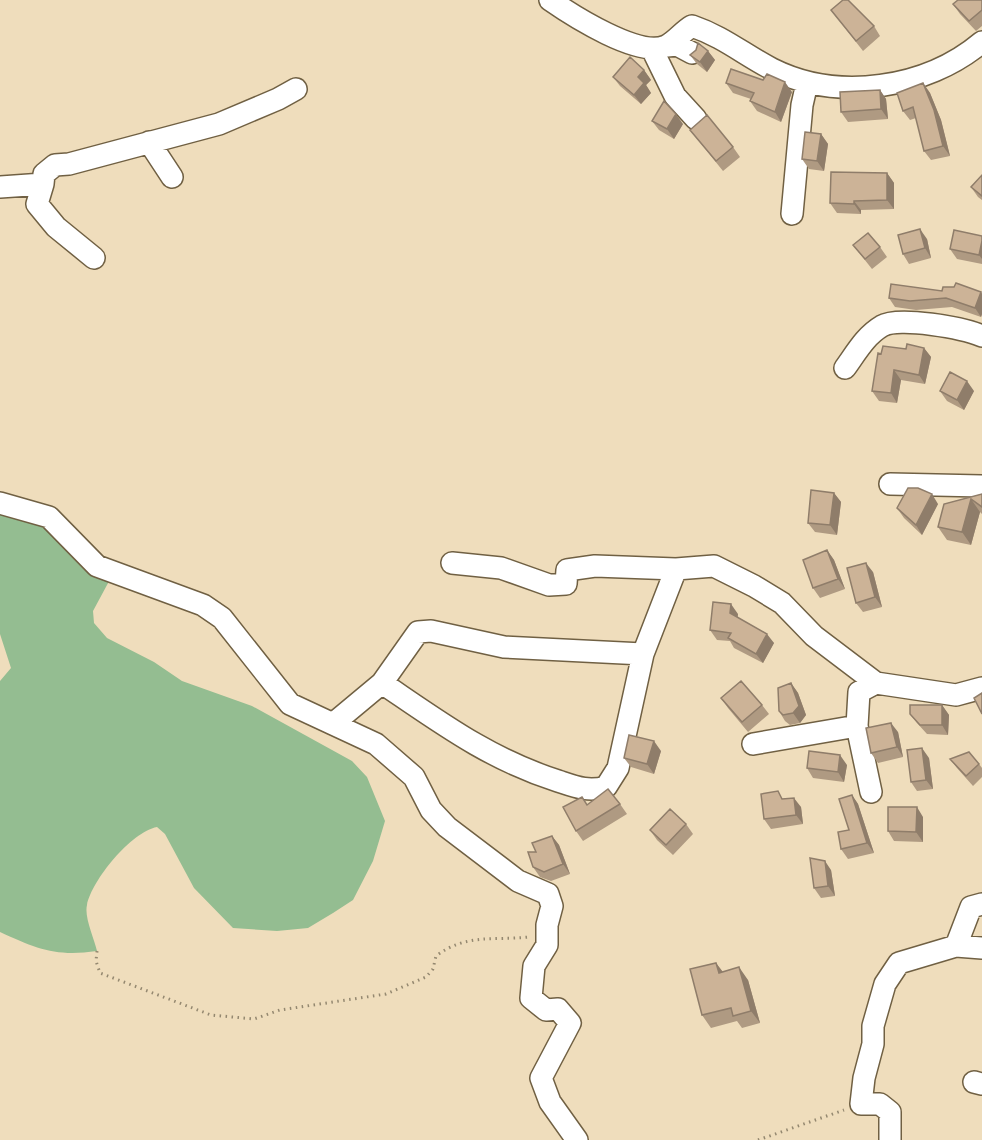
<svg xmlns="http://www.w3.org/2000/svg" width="982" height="1140" viewBox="0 0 982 1140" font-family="'IBM Plex Sans',sans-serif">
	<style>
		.forest { fill: #94bd91 }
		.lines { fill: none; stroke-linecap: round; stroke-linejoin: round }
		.minor-casing { stroke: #706043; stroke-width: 24 }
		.path { stroke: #948870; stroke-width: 3; stroke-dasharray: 1.5 4.5; stroke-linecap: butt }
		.minor { stroke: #fff; stroke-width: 21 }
		.wall { fill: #af9a82 }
		.shaded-wall { fill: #8f7d6a }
		.building { fill: #ccb397; stroke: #8f7d6a; stroke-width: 1.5 }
	</style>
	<rect width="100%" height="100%" fill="#efddbc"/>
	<path class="forest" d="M0 503 49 517 114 572 93 611 94 623 107 638 154 662 182 681 252 706 352 761 367 777 385 821 373 861 353 900 333 913 308 928 277 931 233 928 194 888 165 834 157 827C131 832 92 880 87 905 84 917 94 938 97 951 56 957 37 949 0 932V681L11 668 0 634Z"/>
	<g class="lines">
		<defs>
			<path id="minor" d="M550 0C573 16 639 58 666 46 675 42 683 31 692 26 724 37 743 54 772 69 838 102 926 89 982 42
				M667 46 677 45 692 53
				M652 49 675 96 696 119
				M149 142 172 177
				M43 184 44 174 55 165 69 164 219 124 278 99 296 89
				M0 187 43 184 37 204 56 227 94 258
				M792 214 802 105 807 83
				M845 368C856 353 865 336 882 326 898 316 964 328 982 336
				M890 484 982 486
				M0 503 49 517 97 566 203 605 222 618 290 704 376 744 414 777 431 810 447 827 518 881 548 894 552 906 547 925V945L534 966 531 998 546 1010 558 1009 570 1023 541 1078 550 1102 577 1140
				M452 563 501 568 549 585 566 584 567 570 595 566 676 569
				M382 683C441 723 489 759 558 781 576 787 588 792 606 787L618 768 643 654 676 569 714 566 754 586 782 603 814 636 876 683 956 695 982 688
				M334 723 382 683 418 632 431 631 504 647 643 654
				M753 744 857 726
				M871 792 857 726 859 692 876 683
				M956 946 971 907 982 904
				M974 1082 982 1084
				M890 1140V1112L880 1104H861L864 1078 873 1044V1026L885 984 899 963 956 946 982 948"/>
		</defs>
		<use href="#minor" class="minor-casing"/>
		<path class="path" d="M97 951 96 961 100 973 211 1015 254 1019 280 1010 386 994 426 977 433 969 436 956C467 933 492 941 529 937
			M758 1140 844 1110"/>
		<use href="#minor" class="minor"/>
	</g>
	<path class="wall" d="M982 0V26L976 31 960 14 953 4Z
		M831 10 874 26 880 36 863 51Z
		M708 51 715 60 707 72 697 64 690 55Z
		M644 70 651 80 646 85 651 93 641 104 620 86 613 77Z
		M726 83 792 92 781 122 757 111 750 101 751 99 733 93Z
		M923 83 930 93 941 120 950 156 931 160 924 151 916 118 910 120 903 111Z
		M880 90 886 99 888 119 848 122 841 112Z
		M652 121 683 124 674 139 659 130Z
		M690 130 733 147 740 157 723 171Z
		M821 134 828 144 824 171 809 169 802 159Z
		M887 173 894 183V209L861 210V214L837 213 830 203Z
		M982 175V200L978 197 971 187Z
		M982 236V264L957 259 950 249Z
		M927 239 931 258 909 264 903 254Z
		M853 245 880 247 887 257 872 269Z
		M942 291 981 292 982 294V314L981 317 952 307 916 310 895 307 889 298Z
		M924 348 931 357 925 384 901 380 897 403 879 401 872 391 906 349Z
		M940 391H974L964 410 947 401Z
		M834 493 841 502 837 535 815 532 808 523Z
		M982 494V514L980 512 971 545 947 540 938 527 944 504Z
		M938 504 922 535 904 518 897 508Z
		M827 550 834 560 845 589 820 598 813 588Z
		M873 572 882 607 863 612 856 603Z
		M738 614 737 617 774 643 763 663 734 648 730 641 717 640 710 630Z
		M791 683 798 693 806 715 800 723 790 725 785 721 779 711Z
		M721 698 762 705 769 714 748 732 728 708Z
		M942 705 949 715 948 735 927 734 917 723 910 714Z
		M898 732 903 757 878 763 871 753Z
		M661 751 654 774 631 767 624 758Z
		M929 758 933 789 917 791 911 782Z
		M950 759 979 764 982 768V777L973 786 957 768Z
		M847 765 844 782 813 778 807 768Z
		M852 795 858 804 874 853 848 859 841 849 849 830Z
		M582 797 587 805 620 804 627 814 583 841 576 831Z
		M783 799 801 807 803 824 771 829 764 819Z
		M923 817V842L894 841 888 831Z
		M686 824 693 834 673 855 657 840 650 830Z
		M552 836 559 845 570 874 551 881 540 877 533 867 536 852Z
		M831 870 835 896 821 898 814 888Z
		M716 963 723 972 748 980 760 1023 742 1028 737 1021 711 1028 702 1015Z"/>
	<path class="shaded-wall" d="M708 51 715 60 707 72 700 62Z
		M644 70 651 80 646 85 651 93 641 104 634 95 638 77Z
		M785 82 792 92 781 122 775 112Z
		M923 83 930 93 941 120 950 156 943 146Z
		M880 90 886 99 888 119 881 109Z
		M676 114 683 124 674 139 667 129Z
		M821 134 828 144 824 171 817 161Z
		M887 173 894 183V209L887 200Z
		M854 201 861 210V214L854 204Z
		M920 229 927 239 931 258 925 248Z
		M982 241V259L979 255Z
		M981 292 982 294V314L981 317 975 308Z
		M924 348 931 357 925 384 919 375Z
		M894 370 901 380 897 403 891 393Z
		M967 381 974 391 964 410 957 400Z
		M834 493 841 502 837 535 830 525Z
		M932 494 938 504 922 535 916 525Z
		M971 499 980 512 971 545 962 532Z
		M827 550 834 560 845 589 838 579Z
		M866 563 873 572 882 607 875 597Z
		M731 604 738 614 737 623 730 613Z
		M767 634 774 643 763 663 756 654Z
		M791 683 798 693 806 715 800 723 793 713Z
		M942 705 949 715 948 735 942 725Z
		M891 723 898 732 903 757 897 747Z
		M654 741 661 751 654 774 647 764Z
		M922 748 929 758 933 789 926 780Z
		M840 755 847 765 844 782 838 772Z
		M852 795 858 804 874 853 867 843Z
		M794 798 801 807 803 824 796 815Z
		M917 807 923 817V842L916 832Z
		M552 836 559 845 570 874 563 864Z
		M825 861 831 870 835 896 828 886Z
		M716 963 725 975 719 973Z
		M739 967 748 980 760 1023 751 1011Z"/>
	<path class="building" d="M843 0H848L874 26 856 41 831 10Z
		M958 0H982V10L969 21 953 4Z
		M698 43 708 51 700 62 690 55 696 50Z
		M630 57 644 70 638 77 644 83 634 95 613 77Z
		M731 69 763 80 767 74 785 82 775 112 750 101 754 93 726 83Z
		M923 83 934 110 943 146 924 151 913 107 903 111 897 93Z
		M880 90 881 109 841 112 840 92Z
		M664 101 676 114 667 129 652 121Z
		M707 115 733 147 716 161 690 130Z
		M805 132 821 134 817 161 802 159Z
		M831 172 887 173V200L854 201V204L830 203Z
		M982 175V196L971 187Z
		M920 229 925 248 903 254 898 235Z
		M954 230 982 236V241L979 255 950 249Z
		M868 233 880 247 865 259 853 245Z
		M956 283 981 292 975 308 946 298 910 301 889 298 891 284 942 291 943 287H954Z
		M907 344 924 348 919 375 894 370 891 393 872 391 878 353 881 354 883 346 906 349Z
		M950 372 967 381 957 400 940 391Z
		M908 488H918L932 494 916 525 897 508Z
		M811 490 834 493 830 525 808 523Z
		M982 494V507L971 499 962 532 938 527 944 504Z
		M827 550 838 579 813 588 803 560Z
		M866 563 875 597 856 603 847 568Z
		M713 602 731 604 730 613 767 634 756 654 728 638 731 633 710 630Z
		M741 681 762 705 742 722 721 698Z
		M791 683 799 706 793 713 783 715 779 711 778 688Z
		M982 693V714L974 698Z
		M910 705H942V725H920L910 714Z
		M891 723 897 747 871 753 866 728Z
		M629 735 654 741 647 764 624 758Z
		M922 748 926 780 911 782 907 750Z
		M809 751 840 755 838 772 807 768Z
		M969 752 979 764 966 776 950 759Z
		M608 789 620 804 576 831 563 807 582 797 587 805Z
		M778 791 782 799 794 798 796 815 764 819 761 794Z
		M852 795 867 843 841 849 838 832 849 830 839 799Z
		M888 807H917L916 832 888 831Z
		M670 809 686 824 666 845 650 830Z
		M552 836 563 864 544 872 533 867 528 852H536L532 843Z
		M810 858 825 861 828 886 814 888Z
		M716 963 719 973 739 967 751 1011 733 1016 731 1008 702 1015 690 969Z"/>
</svg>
